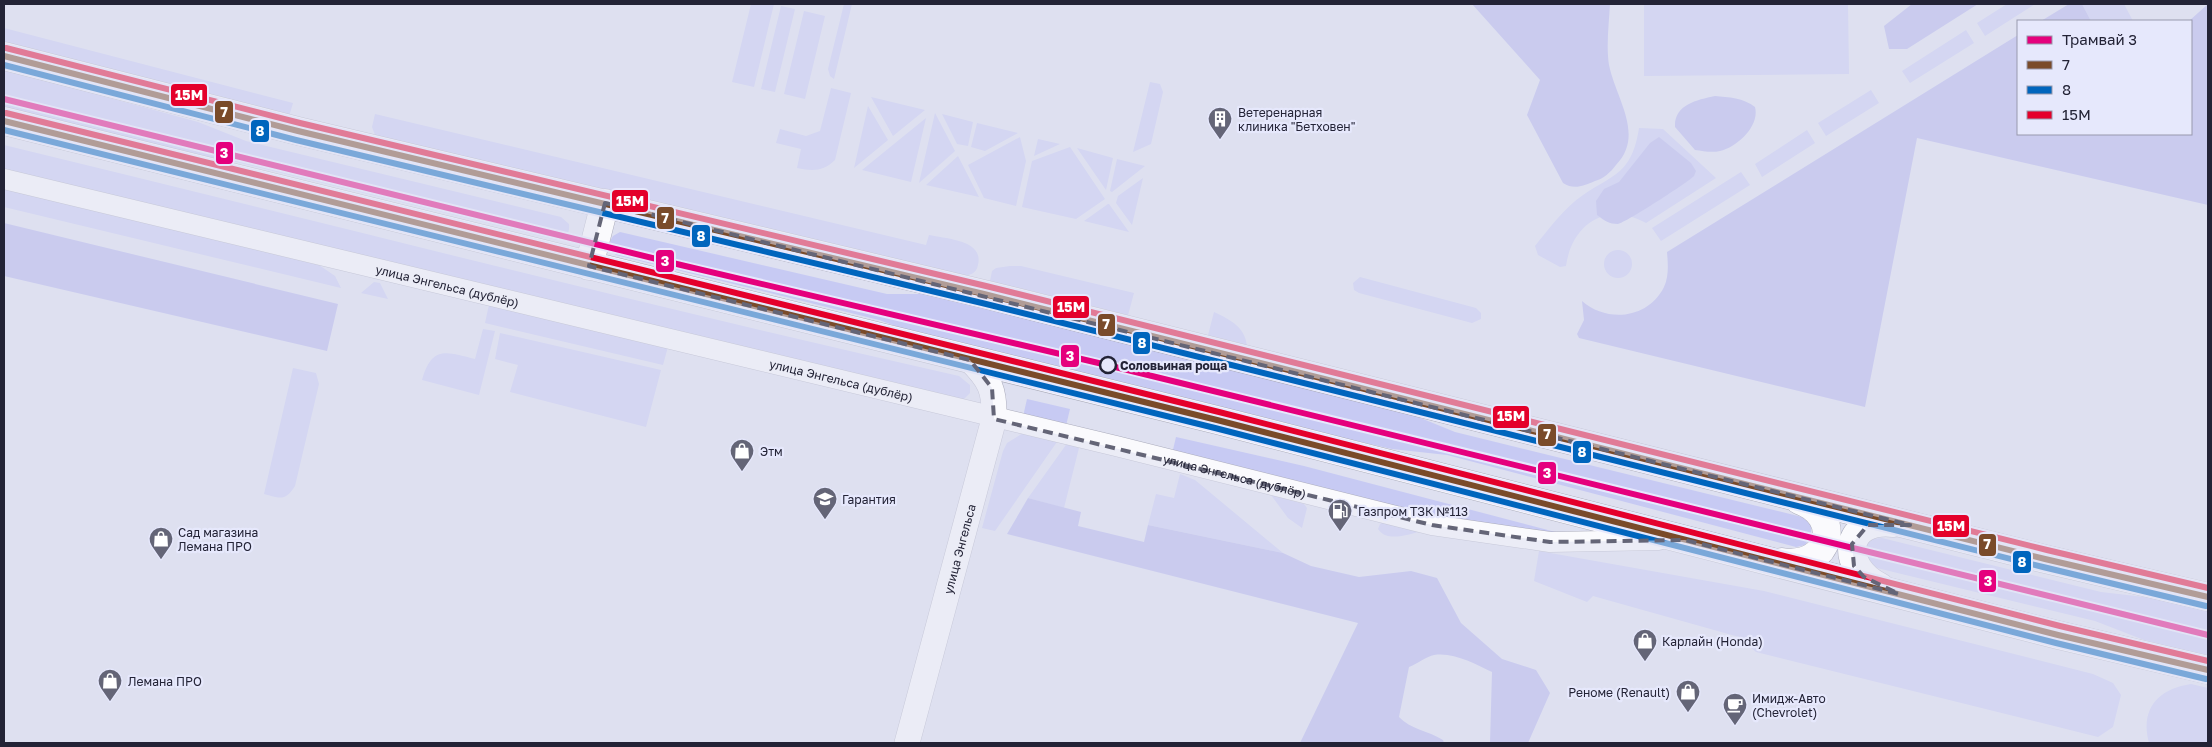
<svg xmlns="http://www.w3.org/2000/svg" width="2212" height="747" viewBox="0 0 2212 747" font-family="'Golos Text',sans-serif">
	<style>
		.green { fill: #c7caf3 }
		.forest { fill: #b1b2ec }
		.lines { fill: none; stroke-linecap: round; stroke-linejoin: round }
		.minor-casing { stroke: #abacbc; stroke-width: 21 }
		.tertiary-casing { stroke: #abacbc; stroke-width: 26 }
		.primary-casing { stroke: #abacbc; stroke-width: 29 }
		.minor { stroke: #fafafd; stroke-width: 20 }
		.tertiary { stroke: #fafafd; stroke-width: 25 }
		.primary { stroke: #fafafd; stroke-width: 28 }
		.bus-1-casing { stroke: #e6e8fc; stroke-width: 10 }
		.bus-2-casing { stroke: #e6e8fc; stroke-width: 10 }
		.bus-3-casing { stroke: #e6e8fc; stroke-width: 10 }
		.bus-1 { stroke: #7a4b2a; stroke-width: 6 }
		.bus-2 { stroke: #0065bd; stroke-width: 6 }
		.bus-3 { stroke: #e4002b; stroke-width: 6 }
		.tram-1-casing { stroke: #e6e8fc; stroke-width: 10 }
		.tram-1 { stroke: #e5007d; stroke-width: 6 }
		.marked { fill: none; stroke: #646577; stroke-width: 4; stroke-dasharray: 10 6; stroke-linejoin: round }
		.stop-dot { fill: #e6e8fc; stroke: #232336; stroke-width: 2.5 }
		.labels { text-anchor: middle; dominant-baseline: central; stroke-width: 4.5; stroke-linejoin: round; paint-order: stroke }
		.poi-label { font-size: 12px; fill: #232336; stroke: #e6e8fc; text-anchor: start }
		.street-label { font-size: 12px; fill: #232336; stroke: #e6e8fc }
		.stop-label { font-size: 12px; font-weight: bold; fill: #232336; stroke: #e6e8fc; text-anchor: start }
		.line-badge { stroke: #e6e8fc; stroke-width: 2 }
		.badge-label { font-size: 14px; text-anchor: middle; font-weight: bold; fill: #fff }
	</style>
	<rect width="100%" height="100%" fill="#dee0f0"/>
	<path class="green" d="M751 4H774L754 87 732 82Z
		M844 4H852L834 79 830 76 828 69Z
		M1644 4H1848L1849 74 1644 76Z
		M2007 4H2035L1985 36 1977 23Z
		M2082 4H2124L2133 21H2091Z
		M781 6 795 9 775 92 761 89Z
		M804 11 825 16 805 99 784 94Z
		M4 28 293 103 288 120 4 49Z
		M1966 30 1974 43 1910 83 1902 71Z
		M4 69 198 122 246 141 561 217 569 224C570 233 566 240 557 240L237 162 201 159 4 113Z
		M1150 82 1160 84 1163 92 1151 144 1133 152Z
		M831 88 851 93 835 160C823 172 812 171 797 168L801 149 776 143 780 129 806 136 820 131Z
		M1871 90 1879 103 1826 136 1818 123Z
		M871 97 925 110 893 136Z
		M868 106 888 140 854 168Z
		M935 113 955 151 919 183Z
		M375 114 926 245 929 235C947 239 984 240 978 265 976 275 969 275 960 276L381 137 375 135 372 127Z
		M942 114 973 122 968 146 957 144Z
		M926 118 911 182 862 170Z
		M977 123 1018 133 985 151 971 147Z
		M1639 128 1663 129 1716 178 1646 223C1606 201 1572 224 1566 266L1560 267 1538 255 1535 246C1547 231 1559 215 1574 202 1608 174 1631 180 1639 128Z
		M1807 130 1815 143 1762 177 1755 164Z
		M1020 137 1026 161 1016 206 984 198 968 165Z
		M1038 139 1060 144 1034 156Z
		M4 145C322 222 639 304 959 376L970 385V393L961 402 4 175Z
		M1070 147 1105 199 1076 219 1022 207 1032 161Z
		M1077 148 1113 158 1106 190Z
		M958 156 979 197 926 185Z
		M1117 159 1145 166 1112 192 1110 191Z
		M1741 172 1750 185 1661 241 1652 228Z
		M1143 178 1132 225 1116 203 1118 196Z
		M4 189 319 265 335 276 341 288 4 207Z
		M1108 204H1109L1129 232 1084 221Z
		M620 232 887 294H922L1396 408 1455 432 1802 517 1811 524V536L1805 545 1796 547 1447 455 1392 449 1272 422 917 334 879 320 616 255C609 250 608 243 613 236Z
		M1604 264a14 14 0 1 1 28 0a14 14 0 1 1-28 0Z
		M1010 266H1021L1134 293 1127 319 994 286 990 281 992 271 996 268Z
		M1360 277 1476 308 1481 313V319L1472 323 1359 293 1354 290 1353 283Z
		M374 282 380 283 388 299 361 293Z
		M490 300 669 343 663 365 485 323Z
		M1214 312C1231 320 1247 328 1247 349L1207 339Z
		M483 329 495 331 479 395 422 380C432 345 446 352 475 359Z
		M500 333 661 370 646 427 510 392 518 365 495 359Z
		M293 368 316 373 319 384 295 486C285 502 280 498 264 494Z
		M1027 399 1070 409 1065 430 1022 421Z
		M1023 433 1059 439 995 531 982 528 1003 451 1007 443Z
		M1176 437 1304 466 1563 534 1453 523 1172 454Z
		M1068 442 1079 448 1064 508 1028 498Z
		M1180 474 1195 480 1283 553 1148 525 1156 494 1174 498Z
		M1271 495 1304 504 1307 508 1302 528 1288 518Z
		M1384 522 1423 531C1409 534 1387 543 1378 529L1380 524Z
		M1882 538 2101 592 2153 598 2208 611V657L2144 640 2095 621 1877 568 1865 559 1866 544 1872 539Z
		M1539 551 1764 591 2093 674 2113 683 2121 695 2113 727 2098 737 1756 652 1739 637 1593 596 1587 602 1534 581Z
		M2191 684 2208 688V743H2149C2140 710 2157 689 2191 684Z"/>
	<path class="forest" d="M1472 4H1610C1609 23 1606 46 1609 65 1616 99 1645 135 1616 165 1611 172 1603 179 1595 181 1583 186 1574 190 1563 183L1527 115 1540 80Z
		M1912 4H1978L1907 49H1889L1884 26Z
		M2069 4H2082L2091 21H2041Z
		M2208 4V205L1917 138 1865 407 1579 338 1577 334 1584 320 1582 301C1607 323 1648 319 1664 287 1669 276 1668 264 1667 252L2018 35V134H2191V21H2189Z
		M1715 96C1728 97 1744 98 1755 107 1760 126 1737 147 1720 151 1712 153 1703 151 1695 150L1675 127C1674 105 1696 100 1715 96Z
		M1659 137 1691 163 1696 171 1694 176C1690 181 1625 223 1618 224 1609 224 1605 221 1597 215L1596 201 1604 189 1619 182 1650 143Z
		M4 223 338 304 327 351 4 276Z
		M1028 498 1081 512 1078 526 1144 542 1148 525 1283 553 1311 566 1359 577 1411 571 1437 578 1461 623 1502 659 1536 670 1550 693 1528 743H1490L1492 672C1475 664 1454 652 1434 655 1427 656 1417 664 1409 667L1399 717C1410 729 1429 731 1443 740L1444 743H1300L1358 623 1007 534Z"/>
	<g class="lines">
		<defs>
			<g id="minor">
				<path id="s1" d="M4 179 1116 446 1432 525 1550 542 1659 540"/>
			</g>
			<g id="tertiary">
				<path id="s2" d="M907 743 994 419C995 390 990 380 970 360"/>
			</g>
			<path id="primary" d="M4 56 298 131 984 294 2045 559 2208 597
				M4 121 1217 420 2058 635 2208 670
				M589 266 605 203
				M1782 562C1831 569 1844 516 1799 500
				M1880 587C1838 566 1844 517 1894 523"/>
		</defs>
		<use href="#minor" class="minor-casing"/>
		<use href="#tertiary" class="tertiary-casing"/>
		<use href="#primary" class="primary-casing"/>
		<use href="#minor" class="minor"/>
		<use href="#tertiary" class="tertiary"/>
		<use href="#primary" class="primary"/>
		<defs>
			<path id="bus-1" d="M4 56 298 131 984 294 2045 559 2208 597
				M4 121 1217 420 2058 635 2208 670"/>
			<path id="bus-2" d="M4 65 296 140 982 303 2043 567 2206 606
				M4 130 1215 428 2056 643 2206 679"/>
			<path id="bus-3" d="M6 48 300 123 986 286 2047 550 2208 588
				M6 113 1219 412 2060 626 2208 661"/>
		</defs>
		<use href="#bus-1" class="bus-1-casing"/>
		<use href="#bus-2" class="bus-2-casing"/>
		<use href="#bus-3" class="bus-3-casing"/>
		<use href="#bus-1" class="bus-1"/>
		<use href="#bus-2" class="bus-2"/>
		<use href="#bus-3" class="bus-3"/>
		<defs>
			<path id="tram-1" d="M4 99 681 265 1107 365 2208 635"/>
		</defs>
		<use href="#tram-1" class="tram-1-casing"/>
		<use href="#tram-1" class="tram-1"/>
	</g>
	<path d="M0 0H2212V747H0ZM605 203 1910 525H1868L1852 544 1854 566 1864 577 1899 594 1685 540 1550 542 1432 525 994 419 992 388 970 360 589 266Z" fill="#dee0f0" fill-opacity=".55" fill-rule="evenodd"/>
	<path class="marked" d="M605 203 1910 525H1868L1852 544 1854 566 1864 577 1899 594 1685 540 1550 542 1432 525 994 419 992 388 970 360 589 266Z"/>
	<defs>
		<symbol id="building-pin" viewBox="-11 -11 22 30"><path d="M0 17L-7.5 6A9.5 9.5 0 1 1 7.5 6Z" fill="#646577" stroke="#e6e8fc"/><path d="M-4-6H4V6H1V3H-1V6H-4ZM-2.5-4.3h1.7v1.8h-1.7ZM.8-4.3h1.7v1.8H.8ZM-2.5-1h1.7V.8h-1.7ZM.8-1h1.7V.8H.8Z" fill="#fff"/></symbol>
		<symbol id="shop-pin" viewBox="-11 -11 22 30"><path d="M0 17L-7.5 6A9.5 9.5 0 1 1 7.5 6Z" fill="#646577" stroke="#e6e8fc"/><path d="M-5-2.5h2.3a2.7 3.5 0 0 1 5.4 0H5L5.5 6h-11ZM-1.5-2.5h3a1.5 2.3 0 0 0-3 0Z" fill="#fff"/></symbol>
		<symbol id="university-pin" viewBox="-11 -11 22 30"><path d="M0 17L-7.5 6A9.5 9.5 0 1 1 7.5 6Z" fill="#646577" stroke="#e6e8fc"/><path d="M0-5L7-2L0 1L-7-2ZM-4 1L0 2.5L4 1V4Q0 6-4 4Z" fill="#fff"/></symbol>
		<symbol id="fuel-pin" viewBox="-11 -11 22 30"><path d="M0 17L-7.5 6A9.5 9.5 0 1 1 7.5 6Z" fill="#646577" stroke="#e6e8fc"/><path d="M-5.5-6h7V0h2V4h1.3V-2.5L3-4.5l.8-.8L6-3V5H2.5V1h-1V6h-7ZM-4.2-4.7v3.2H.2V-4.7Z" fill="#fff"/></symbol>
		<symbol id="cafe-pin" viewBox="-11 -11 22 30"><path d="M0 17L-7.5 6A9.5 9.5 0 1 1 7.5 6Z" fill="#646577" stroke="#e6e8fc"/><path d="M-5.5-4.5H6V0H3Q3 3.5 0 3.5H-2.5Q-5.5 3.5-5.5 0ZM3-3.2v2h1.7v-2ZM-6 4.5H4V6H-6Z" fill="#fff"/></symbol>
	</defs>
	<g fill-rule="evenodd">
		<use href="#building-pin" x="1206" y="105" width="28" height="38"/>
		<use href="#shop-pin" x="728" y="437" width="28" height="38"/>
		<use href="#university-pin" x="811" y="485" width="28" height="38"/>
		<use href="#fuel-pin" x="1326" y="497" width="28" height="38"/>
		<use href="#shop-pin" x="147" y="525" width="28" height="38"/>
		<use href="#shop-pin" x="1631" y="627" width="28" height="38"/>
		<use href="#shop-pin" x="96" y="667" width="28" height="38"/>
		<use href="#shop-pin" x="1674" y="678" width="28" height="38"/>
		<use href="#cafe-pin" x="1721" y="691" width="28" height="38"/>
	</g>
	<circle class="stop-dot" cx="1108" cy="365" r="8"/>
	<g class="labels">
		<g class="poi-label">
			<text x="1238" y="112">Ветеренарная<tspan x="1238" dy="14">клиника "Бетховен"</tspan></text>
			<text x="760" y="451">Этм</text>
			<text x="842" y="499">Гарантия</text>
			<text x="1358" y="511">Газпром ТЗК №113</text>
			<text x="178" y="532">Сад магазина<tspan x="178" dy="14">Лемана ПРО</tspan></text>
			<text x="1662" y="641">Карлайн (Honda)</text>
			<text x="128" y="681">Лемана ПРО</text>
			<text x="1670" y="692" text-anchor="end">Реноме (Renault)</text>
			<text x="1752" y="698">Имидж-Авто<tspan x="1752" dy="14">(Chevrolet)</tspan></text>
		</g>
		<g class="street-label">
			<text stroke="none"><textPath href="#s1" startOffset="456">улица Энгельса (дублёр)</textPath></text>
			<text stroke="none"><textPath href="#s1" startOffset="861">улица Энгельса (дублёр)</textPath></text>
			<text stroke="none"><textPath href="#s1" startOffset="1266">улица Энгельса (дублёр)</textPath></text>
			<text stroke="none"><textPath href="#s2" startOffset="201">улица Энгельса</textPath></text>
		</g>
		<g class="stop-label">
			<text x="1120" y="365">Соловьиная роща</text>
		</g>
	</g>
	<g class="line-badge">
		<rect x="170" y="83" width="38" height="24" rx="5" fill="#e4002b"/>
		<rect x="214" y="100" width="20" height="24" rx="5" fill="#7a4b2a"/>
		<rect x="250" y="119" width="20" height="24" rx="5" fill="#0065bd"/>
		<rect x="215" y="141" width="19" height="24" rx="5" fill="#e5007d"/>
		<rect x="611" y="189" width="38" height="24" rx="5" fill="#e4002b"/>
		<rect x="656" y="206" width="19" height="24" rx="5" fill="#7a4b2a"/>
		<rect x="691" y="224" width="20" height="24" rx="5" fill="#0065bd"/>
		<rect x="655" y="249" width="20" height="24" rx="5" fill="#e5007d"/>
		<rect x="1052" y="295" width="38" height="24" rx="5" fill="#e4002b"/>
		<rect x="1097" y="313" width="19" height="24" rx="5" fill="#7a4b2a"/>
		<rect x="1132" y="331" width="19" height="24" rx="5" fill="#0065bd"/>
		<rect x="1060" y="344" width="20" height="24" rx="5" fill="#e5007d"/>
		<rect x="1492" y="405" width="38" height="24" rx="5" fill="#e4002b"/>
		<rect x="1537" y="423" width="20" height="24" rx="5" fill="#7a4b2a"/>
		<rect x="1572" y="440" width="20" height="24" rx="5" fill="#0065bd"/>
		<rect x="1537" y="461" width="20" height="24" rx="5" fill="#e5007d"/>
		<rect x="1932" y="514" width="38" height="24" rx="5" fill="#e4002b"/>
		<rect x="1978" y="533" width="19" height="24" rx="5" fill="#7a4b2a"/>
		<rect x="2012" y="550" width="20" height="24" rx="5" fill="#0065bd"/>
		<rect x="1978" y="569" width="19" height="24" rx="5" fill="#e5007d"/>
	</g>
	<g class="badge-label">
		<text x="189" y="100">15М</text>
		<text x="224" y="117">7</text>
		<text x="260" y="136">8</text>
		<text x="224" y="158">3</text>
		<text x="630" y="206">15М</text>
		<text x="665" y="223">7</text>
		<text x="701" y="241">8</text>
		<text x="665" y="266">3</text>
		<text x="1071" y="312">15М</text>
		<text x="1106" y="329">7</text>
		<text x="1142" y="348">8</text>
		<text x="1070" y="361">3</text>
		<text x="1511" y="421">15М</text>
		<text x="1547" y="439">7</text>
		<text x="1582" y="457">8</text>
		<text x="1547" y="478">3</text>
		<text x="1951" y="531">15М</text>
		<text x="1987" y="549">7</text>
		<text x="2022" y="567">8</text>
		<text x="1988" y="586">3</text>
	</g>
	<rect width="2212" height="747" fill="none" stroke="#232336" stroke-width="10"/>
	<rect x="2017" y="20" width="175" height="115" fill="#e6e8fc" stroke="#9899ad"/>
	<rect x="2027" y="36" width="25" height="8" fill="#e5007d" stroke="#9899ad"/>
	<text x="2062" y="45" font-size="15" fill="#232336">Трамвай 3</text>
	<rect x="2027" y="61" width="25" height="8" fill="#7a4b2a" stroke="#9899ad"/>
	<text x="2062" y="70" font-size="15" fill="#232336">7</text>
	<rect x="2027" y="86" width="25" height="8" fill="#0065bd" stroke="#9899ad"/>
	<text x="2062" y="95" font-size="15" fill="#232336">8</text>
	<rect x="2027" y="111" width="25" height="8" fill="#e4002b" stroke="#9899ad"/>
	<text x="2062" y="120" font-size="15" fill="#232336">15М</text>
</svg>
